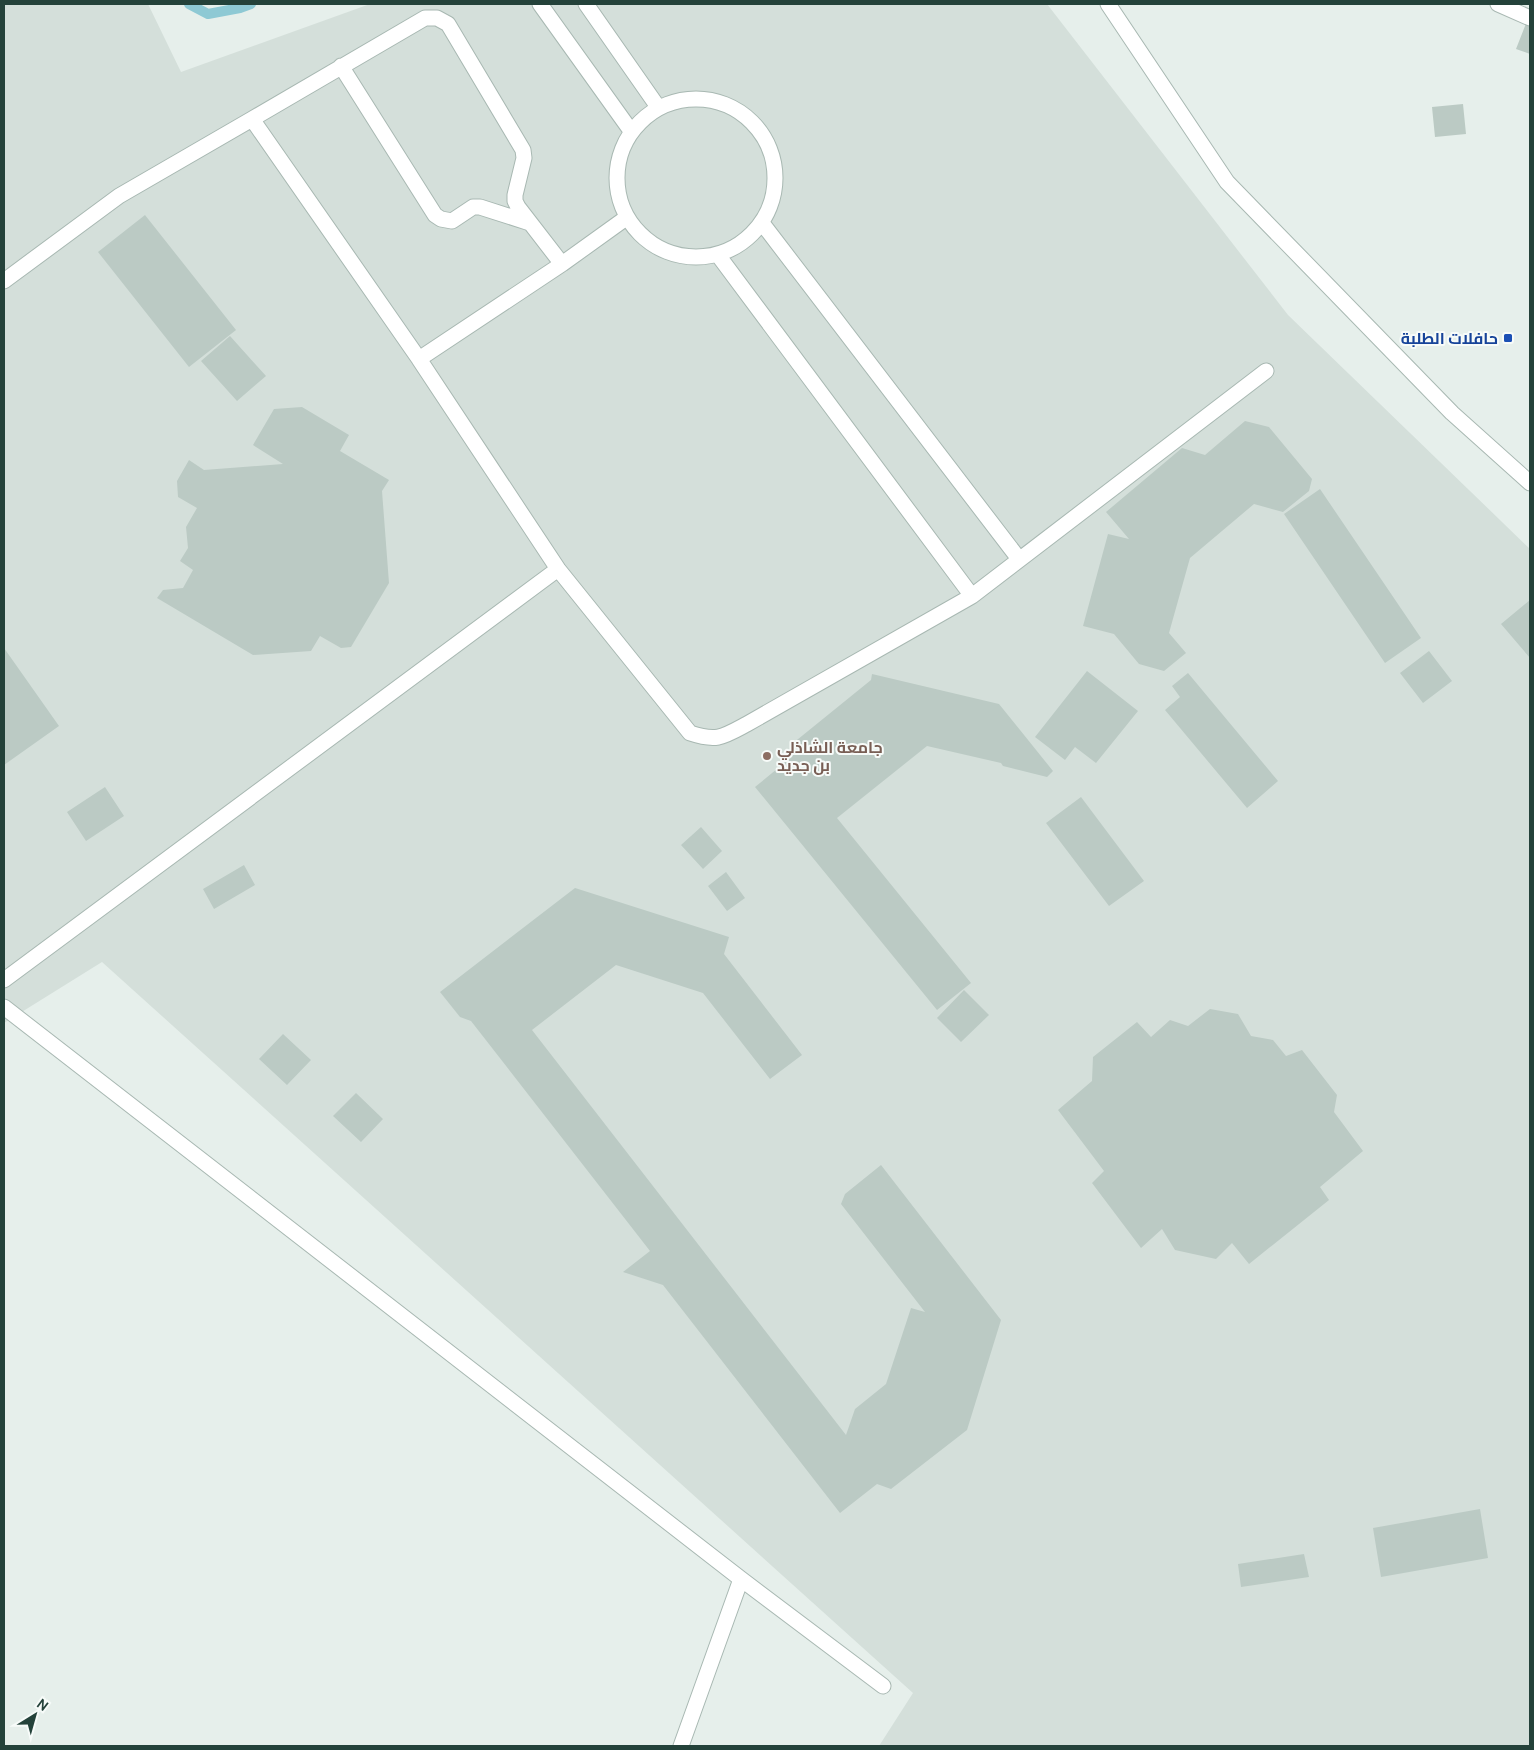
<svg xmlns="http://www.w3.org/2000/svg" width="1534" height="1750" viewBox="0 0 1534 1750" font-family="Cabin,Cairo,sans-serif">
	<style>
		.built { fill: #d4dfda }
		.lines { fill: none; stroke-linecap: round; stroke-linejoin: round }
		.stream { stroke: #8ec9d4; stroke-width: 10 }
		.building { fill: #bbcac4 }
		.lane-casing { stroke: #a8b8b2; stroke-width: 17 }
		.street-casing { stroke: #a8b8b2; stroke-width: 17 }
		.lane { stroke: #fff; stroke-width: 15 }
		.street { stroke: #fff; stroke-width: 15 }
		.transit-dot { fill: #1a4fb4; stroke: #f7fbf9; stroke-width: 2 }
		.education-dot { fill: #8d6e63; stroke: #f7fbf9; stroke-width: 2 }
		.labels { text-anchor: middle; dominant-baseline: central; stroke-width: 4; stroke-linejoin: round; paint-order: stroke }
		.transit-label { font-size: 16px; font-weight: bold; fill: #164399; stroke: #f7fbf9; text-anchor: end }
		.education-label { font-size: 16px; font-weight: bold; fill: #785e54; stroke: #f7fbf9; text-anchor: start }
	</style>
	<rect width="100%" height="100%" fill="#e6efeb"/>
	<path class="built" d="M4 4H148L181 72 370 4H1047L1288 315 1530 549V1746H879L913 1693 102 962 4 1023Z"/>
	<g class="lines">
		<path class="stream" d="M189 4 208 14 240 8 251 4"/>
	</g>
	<path class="building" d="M1527 21 1530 23V54L1516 49Z
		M1463 104 1466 134 1435 137 1432 107Z
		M145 215 236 330 189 367 98 252Z
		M230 336 266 376 237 401 201 361Z
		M302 407 349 435 340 451 389 480 382 491 389 583 351 647 341 648 320 636 311 651 253 655 157 598 163 590 183 588 193 570 180 561 188 548 186 527 197 508 178 497 177 481 189 460 204 470 283 464 253 445 274 409Z
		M1245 421 1269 427 1312 479 1309 491 1283 512 1254 504 1190 558 1169 633 1186 653 1164 671 1139 664 1114 634 1083 626 1108 534 1129 539 1106 512 1182 448 1205 455Z
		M1320 489 1421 638 1385 663 1284 514Z
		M1530 600V658L1501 624Z
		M4 648 59 726 4 765Z
		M1429 651 1452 681 1423 703 1400 673Z
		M1087 671 1138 711 1096 763 1075 747 1065 760 1035 737Z
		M1188 673 1278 781 1247 808 1165 710 1180 697 1172 686Z
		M872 674 999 704 1053 771 1047 777 1003 766 1001 763 927 746 837 818 971 983 937 1010 755 787 788 760 792 744 871 680Z
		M105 787 124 816 86 841 67 812Z
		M1081 797 1144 881 1109 906 1046 823Z
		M701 827 722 851 703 869 681 845Z
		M244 865 255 885 214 909 203 889Z
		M726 872 745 898 727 911 708 886Z
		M575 888 729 937 724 954 802 1055 770 1079 703 993 616 965 532 1030 846 1435 855 1409 886 1384 911 1308 925 1312 841 1204 845 1194 881 1165 1001 1320 967 1430 891 1489 877 1484 840 1513 663 1285 623 1272 650 1251 471 1021 460 1017 440 992Z
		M964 990 989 1015 961 1042 937 1018Z
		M1210 1009 1238 1014 1251 1036 1273 1040 1286 1056 1302 1050 1337 1095 1334 1112 1363 1151 1320 1187 1329 1200 1249 1264 1232 1243 1216 1259 1175 1250 1162 1229 1141 1248 1092 1183 1104 1171 1058 1110 1092 1081 1093 1057 1137 1022 1151 1037 1170 1020 1188 1026Z
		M283 1034 311 1060 287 1085 259 1059Z
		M356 1093 383 1119 361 1142 333 1116Z
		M1480 1509 1488 1558 1381 1577 1373 1528Z
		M1304 1554 1309 1577 1241 1587 1238 1564Z"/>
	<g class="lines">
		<defs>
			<path id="lane" d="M540 4 631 131
				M586 4 658 107
				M1498 4 1530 18
				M341 66 435 215 441 219 452 221 473 207H480L530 223
				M617 178a79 79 0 1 1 158 0a79 79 0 1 1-158 0Z
				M252 119 425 18H437L448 24 523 150 524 158 515 195V201L518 207 562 264
				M762 223 1019 559
				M718 255 972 596
				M4 281 119 196 252 119 419 359 558 569 690 733C717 742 723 737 747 724L972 596 1266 371
				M419 359 562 264 626 218
				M4 980 558 569
				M4 1007 741 1579 883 1686
				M681 1746 741 1579"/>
			<path id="street" d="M1108 4 1227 182 1452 413 1530 483"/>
		</defs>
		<use href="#lane" class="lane-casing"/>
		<use href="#street" class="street-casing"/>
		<use href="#lane" class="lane"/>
		<use href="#street" class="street"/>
	</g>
	<rect class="transit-dot" x="1503" y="333" width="10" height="10" rx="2.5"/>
	<circle class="education-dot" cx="767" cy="756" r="5"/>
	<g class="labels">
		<g class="transit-label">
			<text x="1498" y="338">حافلات الطلبة</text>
		</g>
		<g class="education-label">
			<text x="777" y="747">جامعة الشاذلي<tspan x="777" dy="18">بن جديد</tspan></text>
		</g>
	</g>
	<rect width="1534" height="1750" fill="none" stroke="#24423a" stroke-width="10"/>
	<g transform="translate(35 1715) rotate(37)" stroke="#f7fbf9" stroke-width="4" paint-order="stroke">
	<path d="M0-4L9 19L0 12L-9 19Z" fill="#24423a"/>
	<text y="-8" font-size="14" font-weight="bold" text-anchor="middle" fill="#24423a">N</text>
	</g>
</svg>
